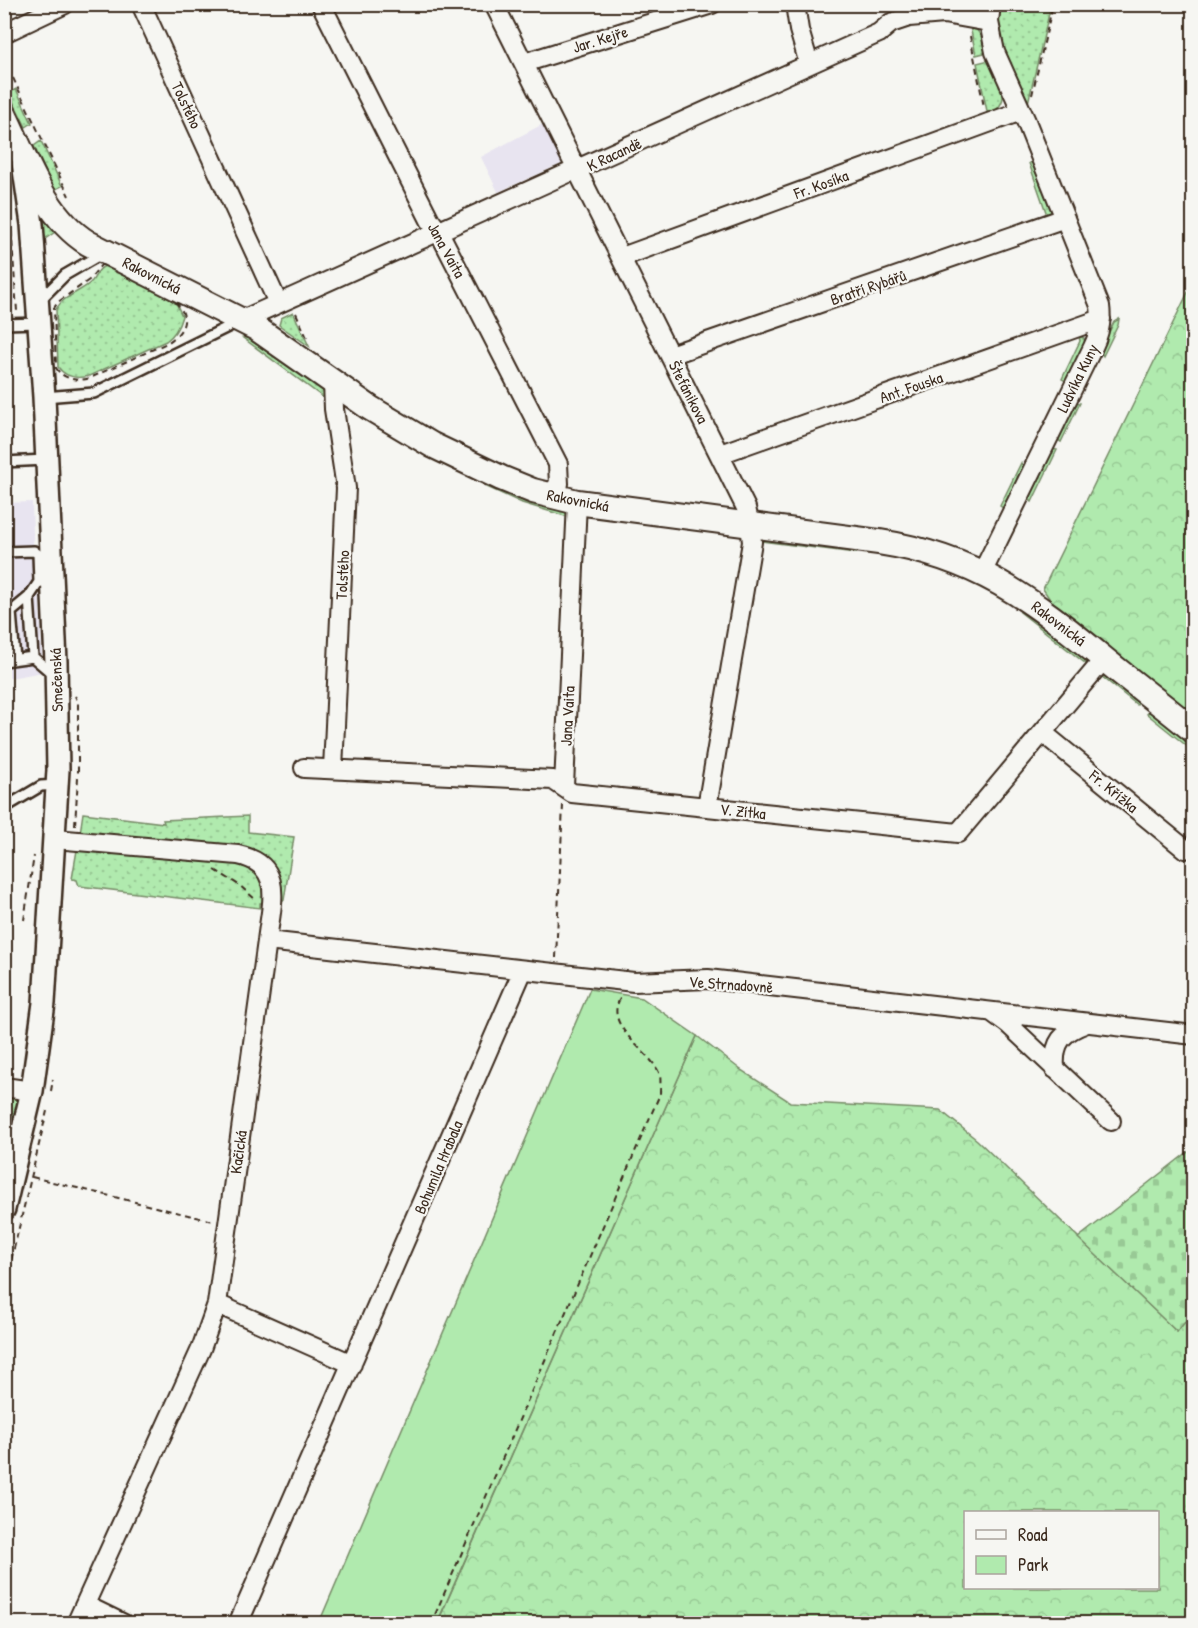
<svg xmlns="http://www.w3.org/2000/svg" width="1198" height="1628" viewBox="0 0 1198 1628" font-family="'Patrick Hand',sans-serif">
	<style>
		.built { fill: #e8e4f0 }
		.grass { fill: url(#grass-dots); stroke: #768a66; stroke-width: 1.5 }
		.forest { fill: url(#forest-crowns); stroke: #768a66; stroke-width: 1.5; fill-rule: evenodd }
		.cemetery { fill: url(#cemetery-stones); stroke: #768a66; stroke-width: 1.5 }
		.green { fill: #b0eaae; stroke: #768a66; stroke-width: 1.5 }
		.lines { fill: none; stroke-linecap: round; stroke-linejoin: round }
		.service-casing { stroke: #3b2a1e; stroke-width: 14 }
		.minor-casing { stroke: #3b2a1e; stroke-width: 22 }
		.tertiary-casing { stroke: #3b2a1e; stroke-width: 26 }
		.secondary-casing { stroke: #3b2a1e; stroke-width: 28 }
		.path { stroke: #3b2a1e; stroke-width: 2; stroke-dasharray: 6 4.5; stroke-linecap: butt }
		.service { stroke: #f6f6f2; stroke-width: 9 }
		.minor { stroke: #f6f6f2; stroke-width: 18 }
		.tertiary { stroke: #f6f6f2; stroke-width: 21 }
		.secondary { stroke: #f6f6f2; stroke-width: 24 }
		.labels { text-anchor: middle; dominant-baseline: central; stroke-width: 4.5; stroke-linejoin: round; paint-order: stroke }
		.street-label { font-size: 16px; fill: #3b2a1e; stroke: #f6f6f2 }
	</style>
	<defs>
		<pattern id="grass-dots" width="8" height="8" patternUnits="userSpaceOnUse" patternTransform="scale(1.5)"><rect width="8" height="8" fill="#b0eaae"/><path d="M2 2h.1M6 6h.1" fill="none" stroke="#98c995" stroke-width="1.8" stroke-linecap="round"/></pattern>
		<pattern id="forest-crowns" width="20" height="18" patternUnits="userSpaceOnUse" patternTransform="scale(1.5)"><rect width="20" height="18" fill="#b0eaae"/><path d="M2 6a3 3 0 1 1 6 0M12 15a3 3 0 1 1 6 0" fill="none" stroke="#98c995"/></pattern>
		<pattern id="cemetery-stones" width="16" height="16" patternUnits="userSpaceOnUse" patternTransform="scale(1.5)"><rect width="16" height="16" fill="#b0eaae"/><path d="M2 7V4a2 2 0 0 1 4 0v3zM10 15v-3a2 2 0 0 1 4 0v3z" fill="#98c995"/></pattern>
	</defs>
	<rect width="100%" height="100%" fill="#f6f6f2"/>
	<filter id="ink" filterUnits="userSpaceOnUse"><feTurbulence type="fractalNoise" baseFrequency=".0167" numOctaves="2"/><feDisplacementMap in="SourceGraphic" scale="12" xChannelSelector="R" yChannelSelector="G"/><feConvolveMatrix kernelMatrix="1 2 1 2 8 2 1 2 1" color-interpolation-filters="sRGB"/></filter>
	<g filter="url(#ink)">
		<path class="built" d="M543 124 563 163 498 192 481 157Z
			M4 168 14 305 5 306H4Z
			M32 502 34 567 39 586 43 672 5 679V503Z"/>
		<path class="grass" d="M997 5H1051L1028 103 1024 102C1010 70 994 40 997 5Z
			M973 25 982 37 987 48 984 53 976 55 970 26Z
			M989 60C1000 82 1015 100 988 116L977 63Z
			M16 89 32 123 26 127 9 93Z
			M41 141 62 186 54 190 34 146Z
			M1033 162 1052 210 1051 215H1047L1029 163Z
			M43 216 46 217 55 232 45 239 42 238 41 218Z
			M105 266 166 296 177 305 182 316C179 327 175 335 166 341L89 376C77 379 65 377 58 367L56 309C64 295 82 292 92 281 97 275 97 269 105 266Z
			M293 312 309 346 279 325 281 318Z
			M1119 319 1118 325 1103 356 1100 351 1114 322Z
			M1079 336 1084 338 1085 344 1066 381 1062 379 1080 341Z
			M250 337 324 388 328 401 243 338Z
			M1075 402 1080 403 1061 442 1057 439Z
			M1052 449 1057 450 1032 502 1027 497Z
			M1021 463 1024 467 1003 508 1000 506Z
			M490 484 567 507 568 517 522 503 487 487Z
			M762 537 854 549 856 553 760 541Z
			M1025 608 1086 658V664L1020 612Z
			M1107 670 1142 699 1137 705 1101 676Z
			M1153 707 1193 740V751L1147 714Z
			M83 813 164 823 163 820 248 816V832L294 837 284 900 280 899V882L271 863 80 833Z
			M81 849 245 865 263 877 265 903H260V908L79 886 77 880 72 879 77 850Z
			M5 1093 12 1094 21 1104 9 1147 5 1152Z"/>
		<path class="forest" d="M1193 282V717L1053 604 1043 589Z
			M697 1036 741 1070 790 1102 940 1110 977 1140 1177 1332 1193 1312V1623L437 1624ZM966 1512H1158V1588H966Z"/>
		<path class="cemetery" d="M1193 1148V1312L1177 1332 1078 1238Z"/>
		<path class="green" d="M590 989 642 998 697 1036 437 1623H319Z"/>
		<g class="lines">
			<defs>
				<path id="service" d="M40 300 65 275 103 253
					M4 324 39 323
					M44 397 94 393 238 322
					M4 462 46 460
					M4 552 34 551 38 554 39 582H44
					M39 582 29 597 33 657 54 675
					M4 612H11L29 597
					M11 612 15 659
					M4 661 33 657
					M4 808 41 786 58 785"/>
				<path id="minor" d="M141 4 278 303
					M321 4 430 220 439 232 558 464 559 484 550 495
					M494 4 746 508 750 525 752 542 707 807
					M795 4 799 30 809 64
					M4 33 65 4
					M524 63 712 4
					M622 257 1021 111
					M242 320 841 50 879 33 891 23 909 17 944 14 989 22
					M670 355 1065 218
					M333 382 334 409 346 488 333 769
					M720 454 1101 319
					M982 573 1093 347C1100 333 1102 321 1100 306L1026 121 995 52 989 22 991 4
					M1043 733 1185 849
					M304 768 553 780 572 793 958 833 1104 659
					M564 786 577 502
					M55 839 238 855C286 865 271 904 267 941L217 1304 201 1349 76 1624
					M267 941 634 982 708 979 1194 1035
					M993 1013 1008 1024 1111 1121
					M1055 1069C1053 1042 1062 1032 1087 1023
					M4 1087 32 1091
					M217 1304 352 1364
					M85 1605 124 1624
					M238 1624 523 970"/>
				<path id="tertiary" d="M4 1209 32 1091 44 1003 58 770 56 662 44 397 32 224 23 163"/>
				<path id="secondary" d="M4 114C26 159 44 216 88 243L256 328 370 408 432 445 501 478 533 491 577 502 879 542C976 557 1030 598 1104 659 1133 683 1164 706 1194 731"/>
			</defs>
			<use href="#service" class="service-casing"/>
			<use href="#minor" class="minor-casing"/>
			<use href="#tertiary" class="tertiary-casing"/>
			<use href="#secondary" class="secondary-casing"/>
			<path class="path" d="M727 9 742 4
				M970 36 984 107
				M4 59 69 196
				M1032 95 1053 4
				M9 200 17 311
				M101 265H107C133 277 221 307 167 343L90 378C77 382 63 379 56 368L54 308 58 302 89 280Z
				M296 313 308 340
				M75 825 78 777V702L75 696
				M215 870 239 885 256 900
				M24 920 34 856
				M556 958 563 805
				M51 1091 53 1079
				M32 1177 213 1221
				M4 1290 47 1111
				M431 1624 660 1094C660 1088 661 1081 660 1075 652 1051 601 1027 621 997"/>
			<use href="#service" class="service"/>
			<use href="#minor" class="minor"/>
			<use href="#tertiary" class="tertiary"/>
			<use href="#secondary" class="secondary"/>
		</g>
	</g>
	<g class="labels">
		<g class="street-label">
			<text transform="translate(600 39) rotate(-17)">Jar. Kejře</text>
			<text transform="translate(187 105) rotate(65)">Tolstého</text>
			<text transform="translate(614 154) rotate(-25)">K Racandě</text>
			<text transform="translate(821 184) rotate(-20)">Fr. Kosíka</text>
			<text transform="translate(447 250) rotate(61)">Jana Vaita</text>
			<text transform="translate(152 275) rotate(27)">Rakovnická</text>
			<text transform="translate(868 287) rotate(-19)">Bratří Rybářů</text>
			<text transform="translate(1077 378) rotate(-64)">Ludvíka Kuny</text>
			<text transform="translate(911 387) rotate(-19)">Ant. Fouska</text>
			<text transform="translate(689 392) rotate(63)">Štefánikova</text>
			<text transform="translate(578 500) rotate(11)">Rakovnická</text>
			<text transform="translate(342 575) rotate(-87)">Tolstého</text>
			<text transform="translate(1059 623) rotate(37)">Rakovnická</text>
			<text transform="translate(56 680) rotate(-92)">Smečenská</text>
			<text transform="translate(567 716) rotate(-87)">Jana Vaita</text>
			<text transform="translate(1114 791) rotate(39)">Fr. Křížka</text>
			<text transform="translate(743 811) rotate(6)">V. Zítka</text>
			<text transform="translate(731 984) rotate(4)">Ve Strnadovně</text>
			<text transform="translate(238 1152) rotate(-82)">Kačická</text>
			<text transform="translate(438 1167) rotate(-67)">Bohumila Hrabala</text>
		</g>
	</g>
	<rect width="1198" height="1628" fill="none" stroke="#f6f6f2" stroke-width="24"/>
	<rect x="12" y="12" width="1174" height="1604" fill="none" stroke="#3b2a1e" stroke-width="2" filter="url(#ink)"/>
	<rect x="964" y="1511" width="195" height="78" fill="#f6f6f2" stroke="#aba49d" stroke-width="1.5"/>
	<rect x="976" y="1530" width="30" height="9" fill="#f6f6f2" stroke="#aba49d" stroke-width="1.5"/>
	<text x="1018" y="1541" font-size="18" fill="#3b2a1e">Road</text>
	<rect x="976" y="1556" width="30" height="18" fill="#b0eaae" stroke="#aba49d" stroke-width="1.5"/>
	<text x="1018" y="1571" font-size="18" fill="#3b2a1e">Park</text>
</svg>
